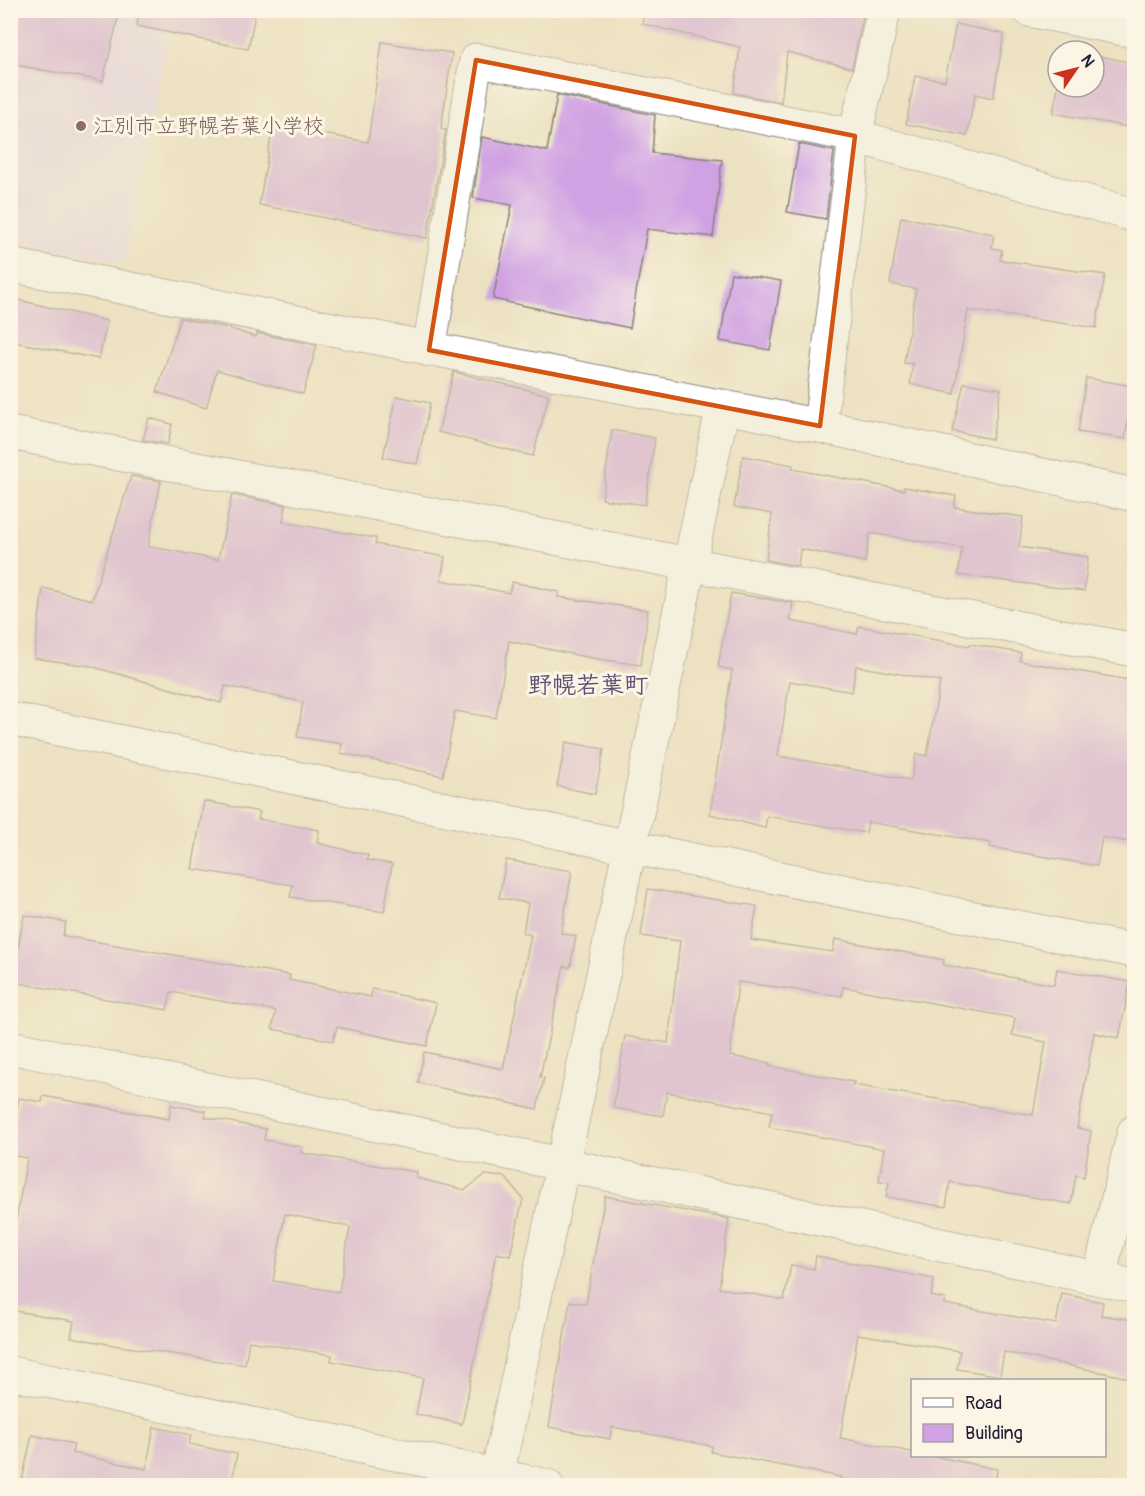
<svg xmlns="http://www.w3.org/2000/svg" width="1145" height="1496" viewBox="0 0 1145 1496" font-family="Pangolin,'Klee One',sans-serif">
	<style>
		.built { fill: #e5d3f1 }
		.building { fill: #d0a2e3; fill-rule: evenodd }
		.lines { fill: none; stroke-linecap: round; stroke-linejoin: round }
		.minor-casing { stroke: #87827e; stroke-width: 35 }
		.minor { stroke: #fff; stroke-width: 33 }
		.marked { fill: none; stroke: #d45411; stroke-width: 4.5; stroke-linejoin: round }
		.education-dot { fill: #8d6e63; stroke: #fcf5e5; stroke-width: 2 }
		.labels { text-anchor: middle; dominant-baseline: central; stroke-width: 6; stroke-linejoin: round; paint-order: stroke }
		.education-label { font-size: 21px; fill: #785e54; stroke: #fcf5e5; text-anchor: start }
		.quarter-label { font-size: 24px; font-weight: bold; fill: #5f4f76; stroke: #fcf5e5 }
	</style>
	<rect width="100%" height="100%" fill="#fcf5e5"/>
	<filter id="ink" filterUnits="userSpaceOnUse"><feTurbulence type="fractalNoise" baseFrequency=".0167" numOctaves="2"/><feDisplacementMap in="SourceGraphic" scale="12" xChannelSelector="R" yChannelSelector="G"/><feConvolveMatrix kernelMatrix="1 2 1 2 8 2 1 2 1" color-interpolation-filters="sRGB"/></filter>
	<filter id="wash" filterUnits="userSpaceOnUse"><feTurbulence type="fractalNoise" baseFrequency=".008" numOctaves="4" result="noise"/><feDisplacementMap in="SourceGraphic" scale="24" xChannelSelector="R" yChannelSelector="G"/><feGaussianBlur stdDeviation="1.35" result="paint"/><feColorMatrix in="noise" values="0 0 0 0 0 0 0 0 0 0 0 0 0 0 0 0 0 1.4 0 .05"/><feComposite in="paint" operator="in"/></filter>
	<g filter="url(#wash)">
		<rect width="100%" height="100%" fill="#ece2c1"/>
		<path class="built" d="M10 11H172L125 263 11 241Z"/>
		<g id="blocks">
			<path class="building" d="M10 10H120L103 81 10 64Z
				M139 10H256L248 49 137 26Z
				M644 10H838L863 17 852 68 787 52 781 102 734 93 740 47 642 24Z
				M956 24 1004 34 993 98 975 94 967 136 906 124 915 76 945 81Z
				M382 42 452 53 441 129 446 130 427 238 259 205 273 125 368 142Z
				M1094 55 1134 63V128L1053 113 1058 86 1094 87Z
				M557 95 655 115 652 153 722 160 713 237 647 229 630 328 493 299 512 205 473 198 482 137 547 151Z
				M799 144 834 151 826 219 787 212Z
				M901 217 994 234 992 248 1002 250 1000 260 1105 275 1096 328 968 310 954 394 910 384 913 364 904 363 916 289 890 284Z
				M731 273 781 281 770 350 720 341Z
				M10 298 107 321 99 359 10 341Z
				M180 318 228 328 256 337 257 333 317 345 303 394 217 370 206 408 157 392Z
				M454 372 549 395 533 456 438 432Z
				M1086 378 1133 386 1125 439 1078 432Z
				M964 383 1001 389 992 439 952 431Z
				M397 396 430 403 417 464 383 457Z
				M149 418 172 424 168 444 143 440Z
				M612 430 655 438 645 505 602 499Z
				M743 456 793 465 792 469 904 490V487L956 496 954 507 1023 517 1019 547 1088 557 1084 591 958 575 962 548 870 533 865 562 800 549 798 566 766 560 772 514 734 507Z
				M131 476 161 481 148 546 218 560 232 495 286 505 283 522 376 538 375 544 445 557 441 580 509 593 512 582 559 592 558 597 648 610 641 665 591 658 509 641 496 718 455 711 443 776 341 753 342 744 297 737 303 702 225 686 221 703 90 666 34 658 43 588 92 600Z
				M731 593 793 603 790 621 857 634 859 626 969 646 970 644 1021 653 1020 661 1134 681V843L1102 837 1097 866 990 847 991 843 868 822 866 833 767 816 765 828 710 814 732 670 718 667ZM856 666 940 681 927 756 916 754 911 780 778 756 790 681 852 692Z
				M566 742 604 749 595 794 557 786Z
				M204 801 260 812 258 819 319 830 317 843 368 855 367 860 392 864 384 912 290 897 293 885 192 869Z
				M506 860 572 871 561 933 576 936 570 968 564 966 540 1077 544 1078 537 1109 418 1083 424 1052 503 1069 531 935 523 933 528 903 499 898Z
				M648 889 757 906 751 940 833 952 835 939 944 960 943 965 1054 985 1057 969 1130 982 1119 1038 1094 1033 1077 1128 1091 1131 1084 1177 1076 1175 1071 1204 950 1182 946 1207 886 1197 889 1182 879 1181 884 1149 769 1127 772 1112 667 1092 663 1116 613 1108 625 1036 668 1043 680 941 641 936ZM738 982 842 996 843 987 1015 1018 1012 1035 1046 1042 1033 1115 853 1085 854 1082 769 1066V1063L730 1056Z
				M24 915 66 922 63 936 290 975 289 980 371 997 372 989 436 1003 427 1046 337 1027 333 1041 272 1029 276 1011 171 992 167 1010 12 982Z
				M43 1096 169 1119 171 1105 206 1111 205 1117 266 1129 264 1140 303 1147 301 1153 417 1172 416 1178 465 1190 485 1175 505 1177 523 1199 510 1256 496 1253 462 1424 416 1414 423 1378 331 1361 332 1355 249 1341 245 1365 113 1345 71 1337 74 1321 10 1310V1255L27 1158 10 1155V1144L19 1098 42 1102ZM285 1214 350 1227 339 1292 273 1281Z
				M605 1196 729 1219 719 1288 784 1300 791 1265 814 1269 816 1256 934 1279 931 1296 945 1299 944 1304 1056 1324 1062 1294 1103 1302 1101 1315 1134 1320V1379L1004 1352 1000 1376 957 1369 960 1351 858 1334 840 1438 912 1452V1455H928L997 1469 995 1485H840L841 1477 711 1452 712 1446 612 1427 610 1439 549 1427 570 1301 586 1304Z
				M154 1427 191 1435 189 1444 237 1454 231 1485H21L32 1435 74 1444 72 1453 146 1469Z"/>
		</g>
	</g>
	<g filter="url(#ink)">
		<use href="#blocks" fill-opacity="0" stroke="#87827e" stroke-width="1.5"/>
		<g class="lines">
			<defs>
				<path id="minor" d="M1029 10 1134 31
					M10 265 820 426 1134 495
					M429 350 476 60 855 136 1134 215
					M820 426 855 136 884 10
					M10 433 1134 650
					M10 719 1134 951
					M10 1047 1134 1286
					M1099 1278 1134 1132
					M10 1373 547 1486
					M495 1486 723 406"/>
			</defs>
			<use href="#minor" class="minor-casing"/>
			<use href="#minor" class="minor"/>
		</g>
	</g>
	<path d="M0 0H1145V1496H0ZM476 60 855 136 820 426 429 350Z" fill="#ece2c1" fill-opacity=".55" fill-rule="evenodd"/>
	<path class="marked" d="M476 60 855 136 820 426 429 350Z"/>
	<circle class="education-dot" cx="81" cy="126" r="6"/>
	<g class="labels">
		<g class="education-label">
			<text x="93" y="126">江別市立野幌若葉小学校</text>
		</g>
		<g class="quarter-label">
			<text x="588" y="685">野幌若葉町</text>
		</g>
	</g>
	<rect width="1145" height="1496" fill="none" stroke="#fcf5e5" stroke-width="36"/>
	<rect x="911" y="1379" width="195" height="78" fill="#fcf5e5" stroke="#a5a1a1" stroke-width="1.5"/>
	<rect x="923" y="1398" width="30" height="9" fill="#ffffff" stroke="#a5a1a1" stroke-width="1.5"/>
	<text x="965" y="1409" font-size="18" fill="#22223b">Road</text>
	<rect x="923" y="1424" width="30" height="18" fill="#d0a2e3" stroke="#a5a1a1" stroke-width="1.5"/>
	<text x="965" y="1439" font-size="18" fill="#22223b">Building</text>
	<g transform="translate(1076 69) rotate(55)"><circle r="28" fill="#fcf5e5" stroke="#a5a1a1" stroke-width="1.5"/>
	<path d="M0-4.5L10 22L0 15L-10 22Z" fill="#c8321e"/>
	<text y="-9" font-size="16" font-weight="bold" text-anchor="middle" fill="#22223b">N</text>
	</g>
</svg>
